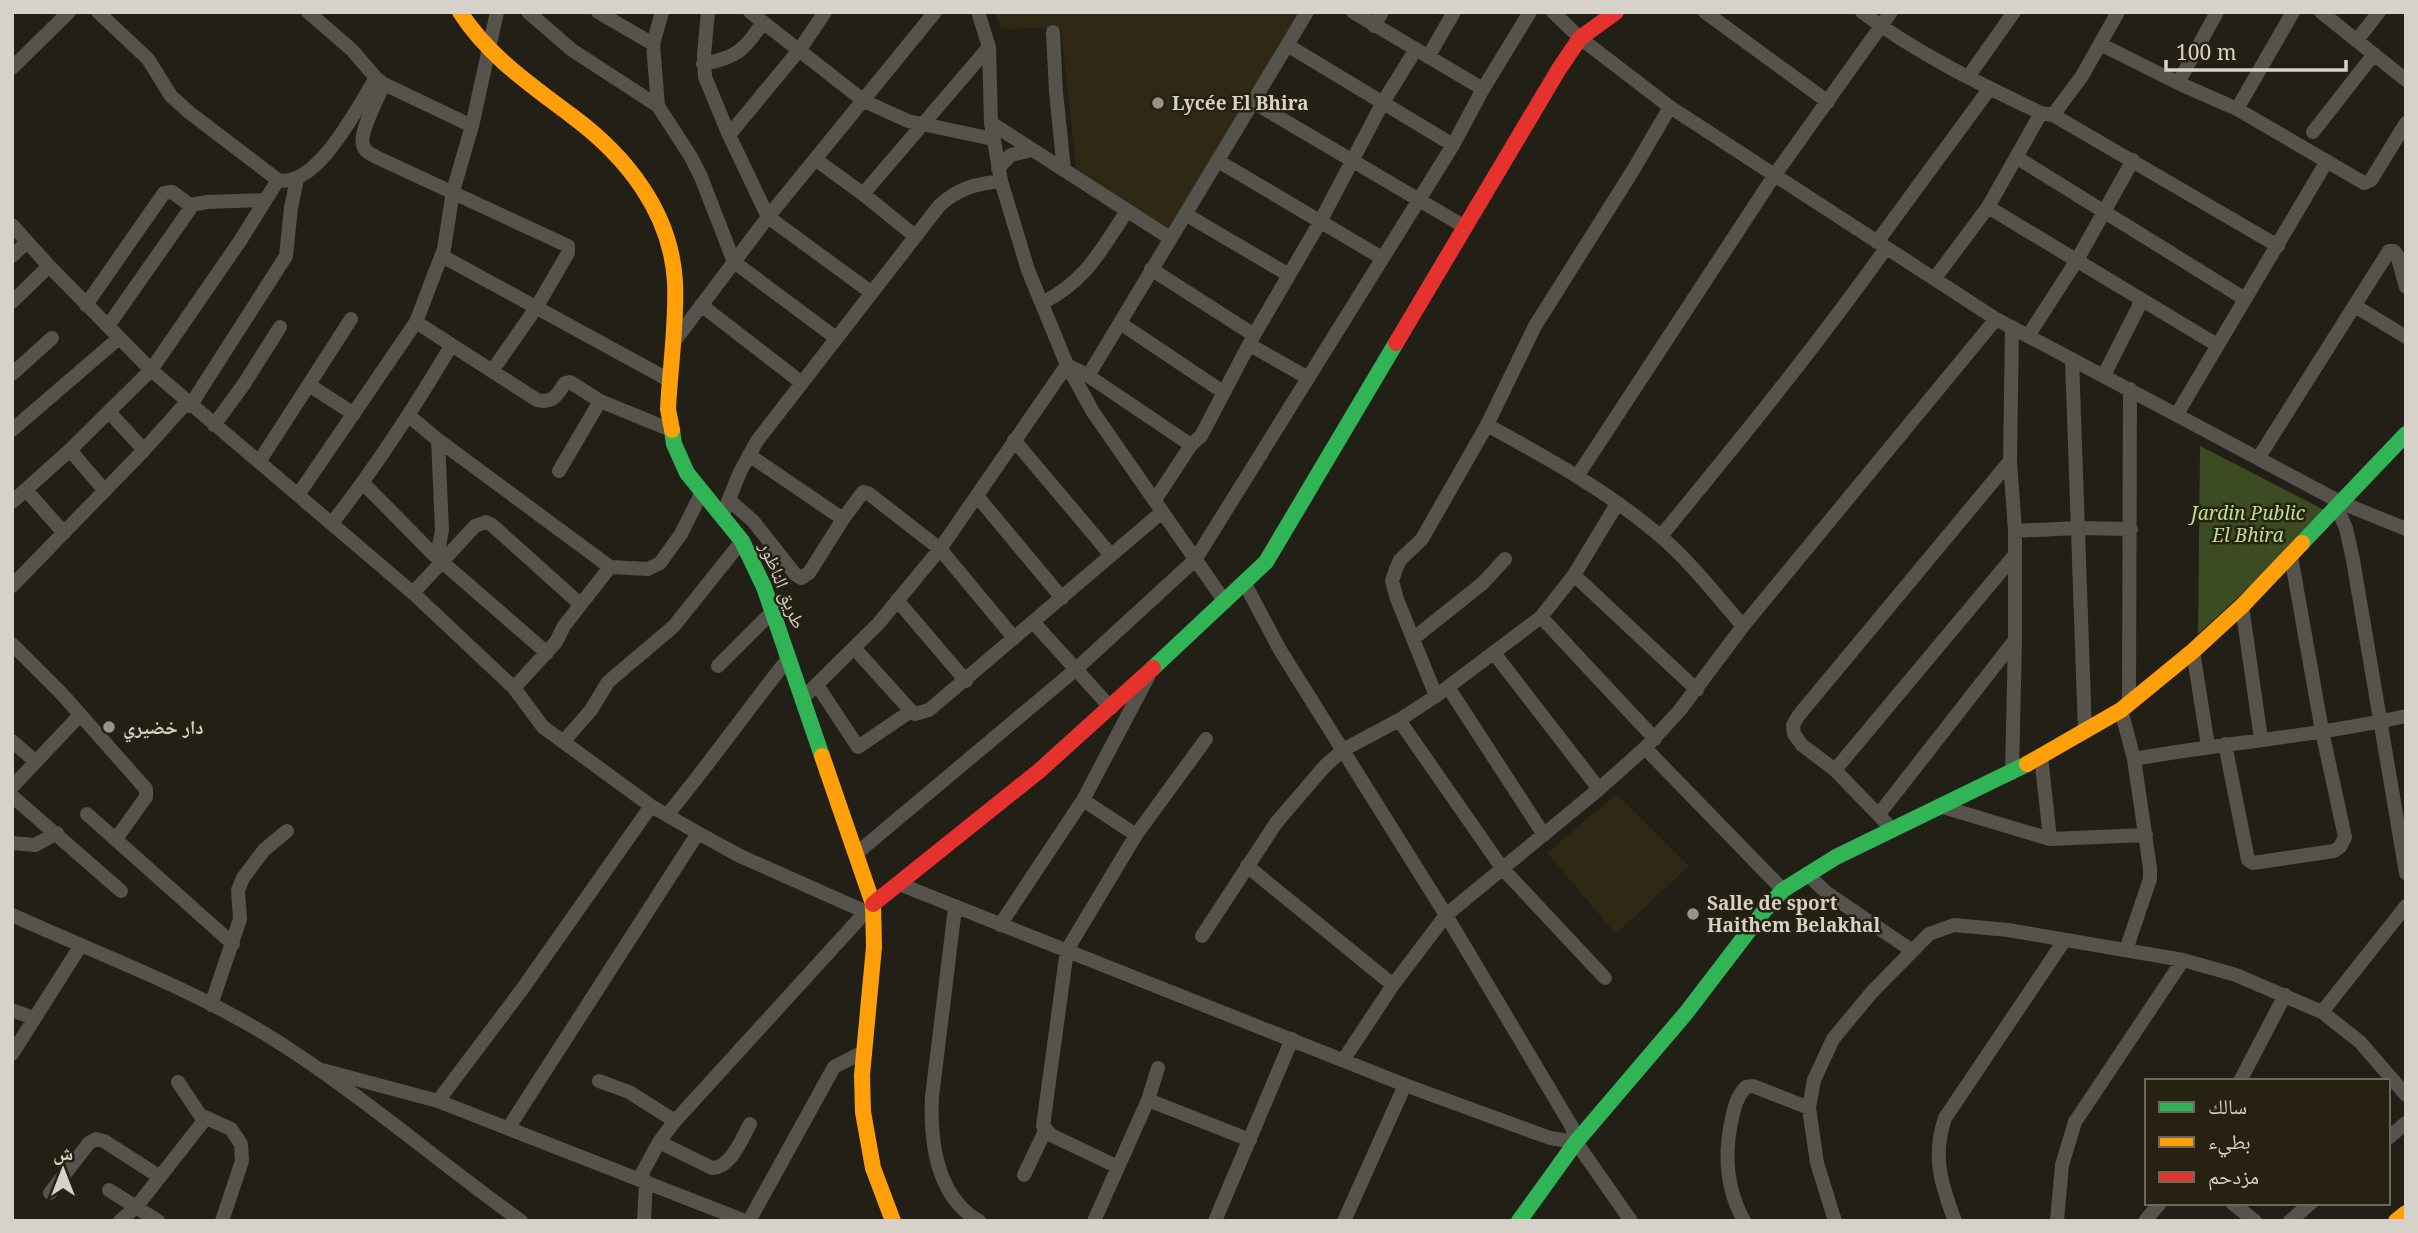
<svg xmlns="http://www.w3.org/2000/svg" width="2418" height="1233" viewBox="0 0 2418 1233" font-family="'Noto Serif','Noto Naskh Arabic',serif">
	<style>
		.built { fill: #2f2814 }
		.green { fill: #3b4b22 }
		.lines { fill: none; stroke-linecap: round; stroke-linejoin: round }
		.street { stroke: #55534b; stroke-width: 14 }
		.fast { stroke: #30b455; stroke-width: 16 }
		.slow { stroke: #ff9f0a; stroke-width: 16 }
		.jam { stroke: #e5322d; stroke-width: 16 }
		.poi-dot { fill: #97938b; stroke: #272112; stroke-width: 2.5 }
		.labels { text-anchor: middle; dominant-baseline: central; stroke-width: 5; stroke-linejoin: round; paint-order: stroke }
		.poi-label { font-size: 19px; font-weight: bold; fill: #d6d2c9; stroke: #272112; text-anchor: start }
		.park-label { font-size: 19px; font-style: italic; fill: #bce18d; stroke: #272112 }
		.street-label { font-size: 19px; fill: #d6d2c9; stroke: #272112 }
	</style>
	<rect width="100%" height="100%" fill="#221f17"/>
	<path class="built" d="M993 12H1300L1170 231 1077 177 1061 28 1002 29Z
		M1617 794 1689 866 1616 934 1547 853Z"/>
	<path class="green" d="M2200 446 2330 513 2198 634Z"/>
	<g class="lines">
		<path class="street" d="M98 12 148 59 171 96 190 113 278 180C317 189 358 106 376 78L384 84
			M308 12 352 50 376 78
			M528 12 572 50 658 106
			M598 12 653 44
			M662 12 653 44 658 106 691 157 701 177 734 262 836 338
			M708 12 704 55 705 77 729 135 768 217 872 293
			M750 12 864 101 908 121 993 139
			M978 12 989 47 991 123 1001 181 1028 270 1067 365 1093 412 1225 602
			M1353 12 1483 89
			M1553 12 1580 38 1670 107 1996 319 2342 503 2406 529
			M1705 12 1828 102
			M1862 12C1916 53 1980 84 2041 113L2053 115 2278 246
			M2321 12 2406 80
			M1374 26 1382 12
			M1053 32 1056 92 1064 170
			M2357 40 2379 12
			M2100 44 2178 83 2237 109 2364 183 2371 180 2406 123
			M1287 45 1453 145
			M1428 57 1454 12
			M703 64C736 58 745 50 763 22
			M12 68 69 12
			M1968 77 2014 12
			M2178 83 2217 12
			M1253 102 1465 227
			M2237 109 2293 12
			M2053 115 2082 76 2118 12
			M991 123 1170 238
			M472 126 384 84C378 98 359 132 363 145 365 152 371 154 376 157L568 246V253L536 308 492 371
			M2313 132 2374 54
			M729 135 800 49 825 12
			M2016 157 2245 299
			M815 159 863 194 915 236
			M1218 161 1382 258
			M998 168 1011 155 1032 150
			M863 194 989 47
			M1988 207 2217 345
			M1185 214 1289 275
			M12 225 49 266 151 370 413 593 514 688 543 727 651 806 698 833 740 856 866 912
			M1877 242 1990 88
			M12 256 27 242
			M442 256 669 380
			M1151 269 1254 335
			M1935 278 1988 207 2041 113
			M12 302 49 266
			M1042 303C1086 281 1101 250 1127 211
			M86 305 164 193 172 192 190 205 207 202 265 200
			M701 305 802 383
			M2355 306 2406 337
			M416 322 537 400C553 404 557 395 565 383L570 382 600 401 671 430
			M1120 323 1223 392
			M108 326 190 209V205
			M2028 336 2077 260 2133 160
			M673 343 768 217 935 12
			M1250 345 1308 378
			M2072 359 2085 732
			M12 374 52 338
			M1087 375 1191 445
			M2104 375 2142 300
			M309 385 354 414
			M190 406 286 256 291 208 297 179
			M109 412 144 450
			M2177 414 2327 161
			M409 416 438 440 610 567 648 569 660 563 681 534 702 492
			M214 425 244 384 280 327
			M1487 425C1547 458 1606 490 1659 535 1690 561 1716 595 1743 626
			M12 430 119 338
			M1014 440 1110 554
			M70 450 105 491
			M749 455 843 519 863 492 868 493 940 549 1014 638
			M2259 457 2389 251H2394L2397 255 2406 287
			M259 462 351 319
			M559 471 600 401
			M1578 475 1774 176 1891 12
			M363 483 433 554 547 653
			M26 490 64 533
			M298 495 416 322 444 249 453 191 472 126 497 12
			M977 496 1062 598
			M729 500 753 521 795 574 801 578 809 573 843 519
			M1155 500 1191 445 1201 436 1254 335 1320 222 1382 104 1416 49
			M12 502 70 450 151 370 240 241 278 180
			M2337 508 2346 528 2353 560 2406 873
			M723 514 740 472 757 441 939 206C958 188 976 184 1001 181
			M332 523C376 467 414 408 451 346
			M2015 531 2077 528 2131 529
			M1661 536C1738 442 1815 348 1886 248
			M432 552 439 546 442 530 438 440
			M1574 575 1697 690
			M1245 584 1280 650 1446 915 1572 1127 1576 1142 1631 1221
			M12 586 144 450 186 403
			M413 593 475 526 486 522 492 525 580 604
			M897 600 966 681
			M2242 606 2261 739
			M1541 617 1655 739
			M1034 623 1111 708
			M1414 638 1483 583 1505 559
			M12 644 62 694 146 789V797L116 839
			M855 649 911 711 915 714 929 710 1162 512
			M2193 651 2208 746
			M1494 653 1599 789
			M718 666 772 612
			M817 685 858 747 911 711
			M1448 687 1544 835
			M514 688 556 642 564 626 610 567
			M1436 696 1397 599 1392 581 1396 569 1400 560 1422 539 1487 425 1535 326 1632 172 1670 107
			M802 699 878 624 940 549 1067 365 1087 375 1091 371 1307 12
			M2129 703 2130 389
			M2121 710 2134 759 2150 868V879L2126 950
			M1399 720 1502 868 1605 978
			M12 741 36 762
			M563 742 591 710 608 682 674 626 742 541
			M2225 744 2248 860 2253 863 2260 862 2334 851 2340 847 2345 837 2322 731 2291 556
			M1645 748 1783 890
			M2041 756 2050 839
			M2134 759C2224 743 2316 736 2406 716
			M1835 770 2013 557
			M2012 773 2015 640V531L2010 461 2012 327
			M12 787 80 715
			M12 796 121 891
			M1083 800 1136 835
			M1943 807 2050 839 2146 835
			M87 814 233 944
			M668 814C710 763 747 710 788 659
			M1879 814 2015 640
			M1893 830 1835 770 1802 745 1794 734 1793 725 1799 715 2010 461
			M12 843 35 845 57 833
			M857 853 1075 670 1195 560 1453 145 1483 89 1530 12
			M1247 866 1393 985
			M1807 874 1827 893 1911 950
			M899 884 1405 1085 1550 1138 1576 1142
			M955 908 932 1097C930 1142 936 1196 979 1221
			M12 915C98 954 186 986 267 1035 356 1090 436 1160 521 1221
			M1000 925 1083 800 1148 677
			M1202 936 1276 823 1325 766 1343 750 1399 720 1436 696 1541 617 1574 575 1617 504
			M211 1005 240 919 238 890 243 878 264 850 287 831
			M12 1010 33 1018
			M2322 1012 2406 906
			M12 1054 81 945
			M1344 1059 1393 985 1446 915 1599 789 1645 748 1680 710 1743 626 1996 319
			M322 1070 438 1101 745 1221
			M599 1081 629 1092 675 1121
			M2240 1081 2285 995
			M178 1082 200 1115 231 1129 241 1144 242 1161 222 1221
			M1148 1100 1158 1068
			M438 1101 523 988 651 806
			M509 1127 698 833
			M2388 1138 2406 1123
			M659 1142 712 1168C731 1168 742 1138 750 1124
			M1118 1167 1051 1135 1043 1126 1067 950 1136 835 1206 739
			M1024 1175 1045 1131
			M639 1179 659 1142 675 1121 871 906
			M109 1190 158 1221
			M50 1193 89 1143 96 1139 104 1141 160 1177
			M2232 1203 2255 1221
			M120 1221 137 1206 206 1118
			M644 1221 646 1181
			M749 1221 834 1067 865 1051
			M1094 1221 1148 1100 1250 1140
			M1215 1221 1292 1039
			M1344 1221 1405 1085
			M1744 1221C1727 1190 1724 1157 1731 1123 1734 1109 1736 1097 1746 1087L1753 1086 1809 1108
			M1835 1221 1817 1163 1809 1108 1814 1080 1833 1039 1872 992 1929 934 1954 925 2008 930 2183 960 2236 975 2322 1012 2360 1042 2406 1095
			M1955 1221C1941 1184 1932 1156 1945 1118L2064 941
			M2057 1221 2062 1165 2075 1122 2183 960
			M2145 1221 2160 1203
			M2290 1221 2311 1203"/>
		<path class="fast" d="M672 430 674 444 687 473 742 541 764 587 822 756
			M2302 543 2406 434
			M1153 668 1266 562 1396 343
			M1519 1221 1576 1142 1686 1013 1764 911 1783 890 1836 857 2027 764"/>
		<path class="slow" d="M460 12C488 56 531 85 572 116 626 156 671 212 675 282 677 322 670 368 668 409L672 430
			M822 756 873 904 874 947 862 1075 863 1112 873 1168 893 1221
			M2027 764 2121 710 2193 651 2242 606 2302 543
			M2396 1221 2406 1213"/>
		<path class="jam" d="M1396 343 1559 69 1580 38 1616 12
			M873 904 1039 771 1153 668"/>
	</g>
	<g class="poi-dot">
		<circle cx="1158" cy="103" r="7"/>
		<circle cx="109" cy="727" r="7"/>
		<circle cx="1693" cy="914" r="7"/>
	</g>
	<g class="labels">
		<g class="poi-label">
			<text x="1172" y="103">Lycée El Bhira</text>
			<text x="123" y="727">دار خضيري</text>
			<text x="1707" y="903">Salle de sport<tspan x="1707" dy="22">Haithem Belakhal</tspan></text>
		</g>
		<g class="park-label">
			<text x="2248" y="513">Jardin Public<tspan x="2248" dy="22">El Bhira</tspan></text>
		</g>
		<g class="street-label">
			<text transform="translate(783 585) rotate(68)">طريق الناظور</text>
		</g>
	</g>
	<rect width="2418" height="1233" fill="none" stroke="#d6d2c9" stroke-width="28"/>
	<rect x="2145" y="1079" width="245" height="126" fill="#272112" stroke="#6d685b" stroke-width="2"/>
	<rect x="2159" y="1102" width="35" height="10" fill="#30b455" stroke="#6d685b" stroke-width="2"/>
	<text x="2208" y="1114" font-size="21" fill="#d6d2c9">سالك</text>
	<rect x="2159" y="1137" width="35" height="10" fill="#ff9f0a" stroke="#6d685b" stroke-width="2"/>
	<text x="2208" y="1149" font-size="21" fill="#d6d2c9">بطيء</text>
	<rect x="2159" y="1172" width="35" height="10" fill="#e5322d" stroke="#6d685b" stroke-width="2"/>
	<text x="2208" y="1184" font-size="21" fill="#d6d2c9">مزدحم</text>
	<g transform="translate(63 1170)" stroke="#272112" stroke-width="5" paint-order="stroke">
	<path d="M0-5L12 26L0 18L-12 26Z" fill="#d6d2c9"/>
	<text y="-10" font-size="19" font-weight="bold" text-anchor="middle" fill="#d6d2c9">ش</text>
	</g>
	<path d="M2166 60v10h180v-10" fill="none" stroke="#d6d2c9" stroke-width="3.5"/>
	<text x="2176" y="60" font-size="21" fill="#d6d2c9" stroke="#272112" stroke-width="5" paint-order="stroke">100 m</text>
</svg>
